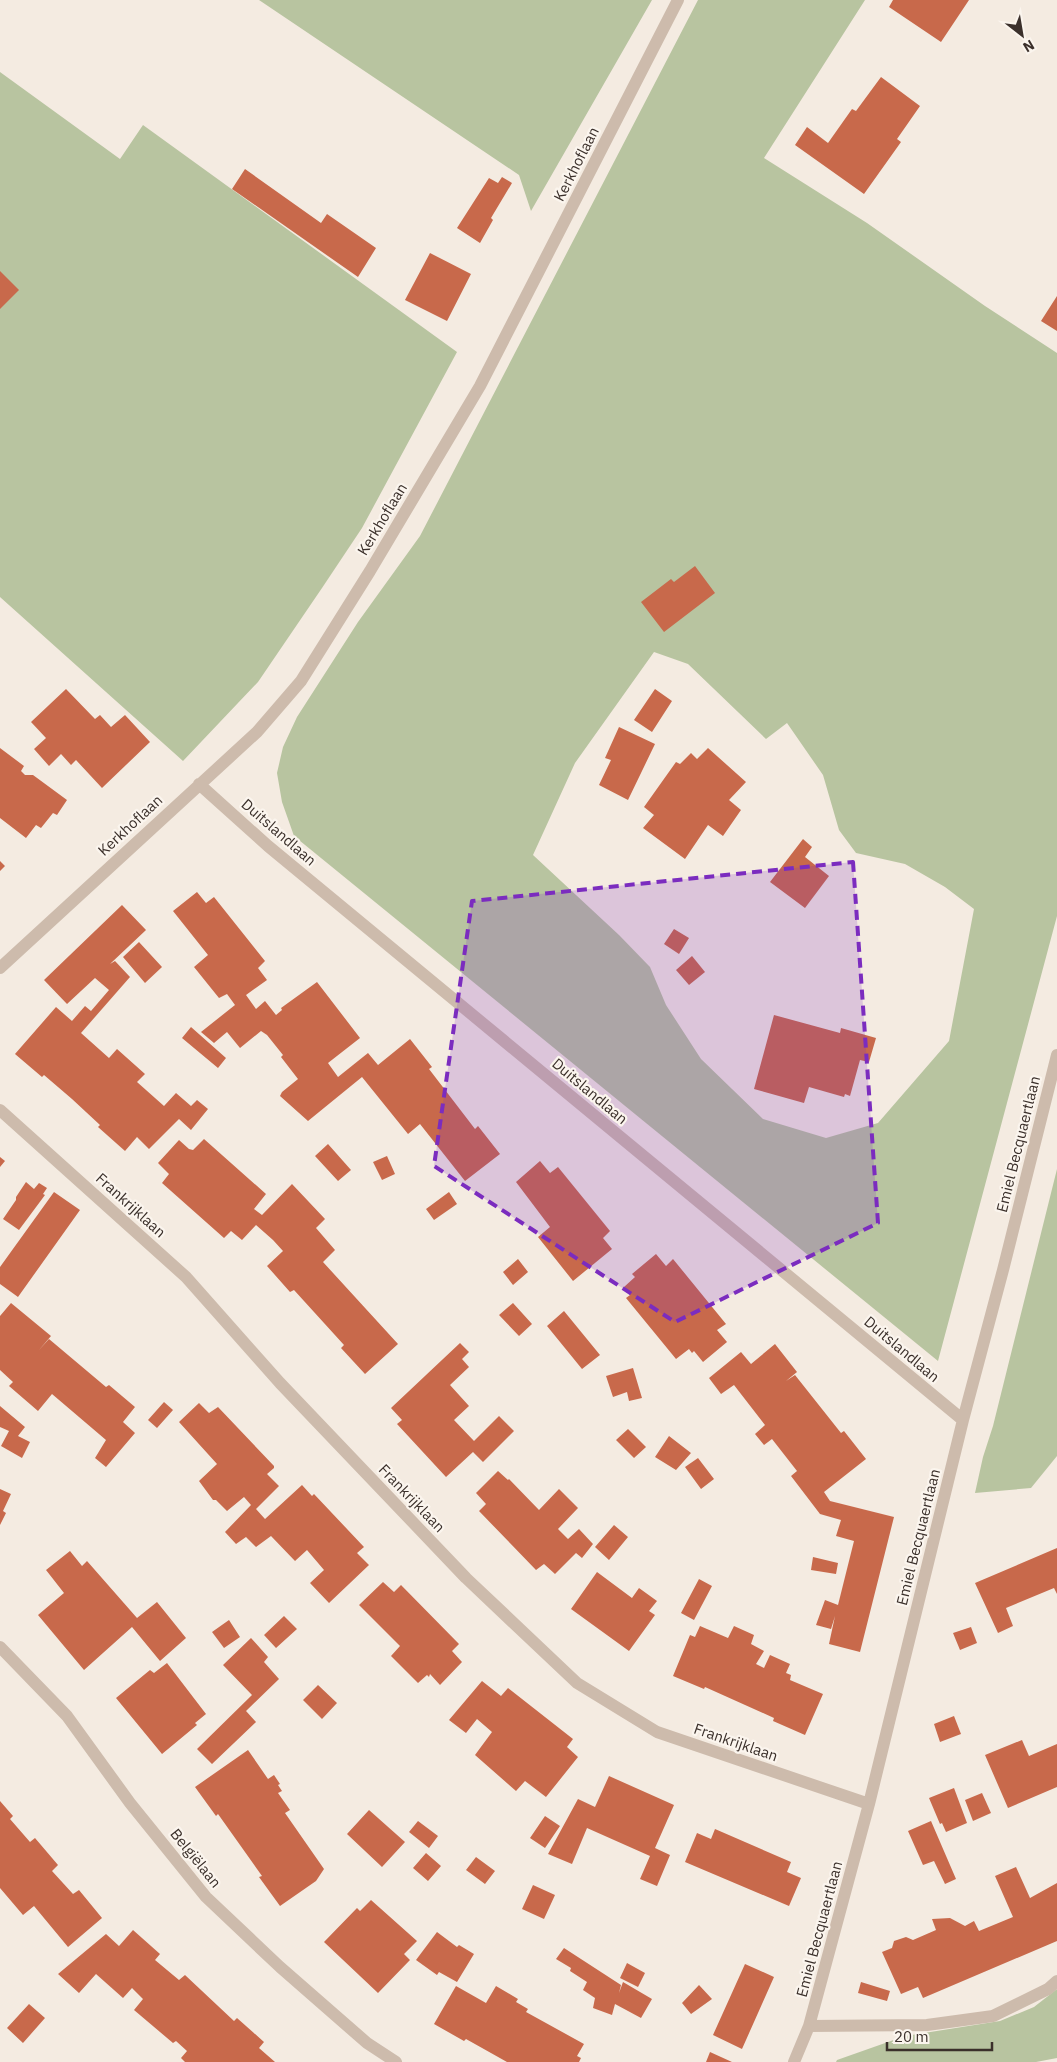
<svg xmlns="http://www.w3.org/2000/svg" width="1057" height="2062" viewBox="0 0 1057 2062" font-family="'IBM Plex Sans',sans-serif">
	<style>
		.green { fill: #b8c4a0; fill-rule: evenodd }
		.building { fill: #c8694b }
		.lines { fill: none; stroke-linecap: round; stroke-linejoin: round }
		.minor { stroke: #cdbbac; stroke-width: 12 }
		.marked { fill: #7b2cbf; fill-opacity: 0.2; stroke: #7b2cbf; stroke-width: 4; stroke-dasharray: 10 6; stroke-linejoin: round }
		.labels { text-anchor: middle; dominant-baseline: central; stroke-width: 4.5; stroke-linejoin: round; paint-order: stroke }
		.street-label { font-size: 15px; fill: #3b302b; stroke: #fbf5ee }
	</style>
	<rect width="100%" height="100%" fill="#f4ebe1"/>
	<path class="green" d="M259 0H652L531 211 519 175Z
		M698 0H865L764 158 867 223 985 306 1057 353V916L938 1361 294 836 282 802 277 773 283 747 297 717 358 622 420 536ZM654 652 688 664 766 739 787 723 823 775 839 830 856 853 905 864 945 887 974 909 949 1041 878 1123 826 1138 763 1119 701 1059 666 1005 650 967 619 935 533 855 575 763Z
		M0 72 120 159 143 125 457 352 362 528 322 588 258 682 183 761 0 597Z
		M1057 1169V1456L1031 1488 975 1493 983 1457 993 1426Z
		M1057 1989V2058L1036 2062H836L837 2060 905 2036 1000 2021 1034 2007Z"/>
	<path class="building" d="M893 0H969L941 42 889 7Z
		M881 77 920 106 897 139 901 142 864 194 795 145 807 127 828 143 852 109 856 111Z
		M245 169 321 223 327 214 376 248 358 277 232 189Z
		M502 177 512 183 491 218 493 220 480 243 457 228 489 178 498 183Z
		M430 253 471 274 447 321 405 300Z
		M0 271 19 290 0 309Z
		M1057 296V331L1041 321Z
		M695 566 715 593 664 632 641 602 671 579 674 582Z
		M66 689 95 719 100 715 111 727 125 715 150 742 102 788 76 760 71 765 61 754 49 766 34 749 46 738 31 722Z
		M655 689 672 701 652 732 634 720Z
		M619 727 655 744 628 800 599 785 611 760 605 758Z
		M0 748 24 766 21 771 25 775H33L67 800 57 815 53 813 41 828 36 825 26 838 0 818Z
		M708 748 746 782 729 800 741 810 723 836 708 825 685 859 643 828 654 815 644 807 676 762 680 764 691 753 697 759Z
		M803 839 812 847 805 857 829 876 805 908 770 882Z
		M0 861 5 866 0 871Z
		M197 892 206 903 214 897 265 961 258 968 267 980 246 995 256 1009 265 1001 276 1015 282 1010 281 1008 317 982 360 1038 328 1063 338 1077 368 1053 378 1065 410 1039 432 1067 429 1069 475 1129 478 1126 500 1154 465 1181 420 1124 408 1134 362 1077 308 1121 280 1096 282 1092 298 1079 281 1057 283 1055 267 1035 261 1031 240 1048 227 1032 214 1043 201 1032 235 1005 227 994 219 998 194 967 208 955 173 911Z
		M122 905 146 930 110 964 115 961 130 977 81 1033 109 1058 117 1049 145 1074 137 1082 164 1106 176 1093 191 1106 197 1100 208 1109 191 1130 179 1119 149 1149 137 1137 125 1151 98 1127 100 1125 72 1099 44 1075 42 1077 15 1054 56 1007 72 1021 85 1006 91 1011 109 990 95 978 67 1004 44 980Z
		M674 929 689 938 679 954 664 944Z
		M139 942 162 967 145 983 123 957Z
		M692 956 705 972 689 985 676 970Z
		M774 1015 840 1033 841 1028 876 1038 869 1062 860 1060 850 1096 845 1094 844 1097 809 1087 804 1103 754 1089Z
		M191 1027 226 1058 218 1068 182 1038Z
		M204 1139 266 1194 254 1209 262 1215 292 1184 325 1219 316 1228 335 1250 323 1262 398 1344 365 1374 341 1348 344 1345 294 1290 290 1292 267 1266 283 1251 273 1240 256 1225 242 1240 231 1231 224 1238 162 1183 169 1174 158 1163 179 1140 189 1149 193 1150Z
		M328 1144 351 1170 338 1181 315 1156Z
		M387 1156 395 1174 382 1180 373 1162Z
		M0 1157 5 1161 0 1167Z
		M540 1161 550 1173 558 1167 610 1231 603 1238 612 1249 573 1281 538 1237 550 1227 516 1182Z
		M26 1182 34 1189 39 1183 47 1188 43 1194 45 1195 19 1230 3 1219 16 1200V1197Z
		M54 1192 80 1210 18 1297 0 1284V1267Z
		M449 1192 457 1204 434 1220 426 1209Z
		M656 1254 666 1266 673 1259 726 1324 717 1330 727 1342 703 1362 694 1351 692 1353 689 1349 676 1359 626 1298 630 1295 624 1287 635 1277 632 1274Z
		M518 1259 528 1272 513 1285 503 1272Z
		M11 1303 51 1336 39 1350 49 1339 106 1387 109 1385 135 1407 123 1422 135 1433 106 1467 95 1458 106 1440 52 1394 38 1411 9 1386 13 1382 0 1370V1316Z
		M513 1303 532 1324 519 1336 499 1315Z
		M564 1311 600 1355 582 1369 547 1326Z
		M460 1343 469 1352 462 1359 469 1367 450 1385 469 1406 454 1420 474 1441 499 1416 514 1431 483 1462 473 1452 446 1477 397 1424 402 1420 391 1408Z
		M775 1344 797 1372 786 1381 795 1375 841 1433 844 1431 866 1459 824 1492 830 1501 894 1517 860 1652 829 1644 835 1616 831 1629 816 1625 825 1600 838 1605 854 1541 836 1536 841 1520 820 1514 791 1476 797 1471 772 1439 764 1445 755 1434 765 1425 734 1385 721 1394 709 1378 741 1352 751 1364Z
		M633 1368 642 1398 629 1401 627 1392 613 1397 606 1376Z
		M164 1402 173 1410 157 1428 148 1420Z
		M199 1403 209 1413 218 1407 274 1466V1468L267 1474 279 1486 256 1509 265 1519 302 1485 312 1496 314 1494 364 1547 357 1553 369 1565 329 1603 310 1583 324 1570 307 1550 295 1561 271 1536 256 1547 246 1537 236 1544 225 1532 251 1505 244 1497 227 1511 216 1500H213L199 1481 217 1464 179 1422Z
		M0 1406 25 1427 18 1436 30 1442 22 1458 1 1446 9 1431 0 1427Z
		M628 1429 646 1447 634 1458 616 1440Z
		M669 1436 691 1453 676 1470 655 1457Z
		M698 1458 714 1479 701 1489 685 1467Z
		M498 1471 508 1480 509 1479 539 1510 559 1489 578 1508 558 1529 568 1539 579 1529 593 1544 582 1558 576 1553 555 1574 544 1564 536 1570 479 1511 486 1504 476 1493Z
		M0 1489 11 1494 3 1511 6 1513 0 1525Z
		M614 1525 628 1537 609 1560 595 1547Z
		M1057 1548V1594L1054 1588 1006 1608 1013 1626 998 1633 975 1583Z
		M70 1551 82 1566 87 1561 137 1618 157 1602 186 1638 160 1661 132 1627 84 1670 38 1615 64 1593 46 1570Z
		M813 1557 838 1563 836 1574 811 1570Z
		M597 1572 632 1598 639 1588 657 1601 649 1611 655 1615 629 1651 571 1609Z
		M699 1579 712 1586 694 1620 681 1613Z
		M383 1582 394 1592 401 1585 459 1644 452 1651 462 1662 440 1685 430 1674 429 1677 427 1675 418 1683 391 1656 400 1646 359 1605Z
		M284 1616 297 1629 276 1648 264 1635Z
		M229 1620 240 1637 224 1648 212 1632Z
		M700 1626 728 1638 734 1626 754 1635 751 1644 764 1651 756 1664 764 1668 770 1655 790 1664 786 1673 791 1675 790 1680 823 1694 805 1735 773 1721 774 1718 705 1687 704 1689 673 1676 690 1635 695 1637Z
		M971 1627 977 1643 960 1650 953 1633Z
		M251 1638 268 1657 264 1662 279 1679 246 1711 256 1722 212 1764 197 1749 252 1695 223 1665Z
		M167 1663 206 1714 195 1723 197 1725 162 1754 116 1698 150 1670 154 1673Z
		M482 1681 501 1696 508 1688 573 1739 567 1747 578 1757 546 1797 525 1781 516 1791 475 1755 492 1732 477 1719 466 1733 449 1720Z
		M318 1685 337 1703 322 1719 303 1700Z
		M954 1716 961 1734 940 1742 934 1724Z
		M1022 1740 1029 1756 1057 1744V1787L1008 1808 985 1755Z
		M248 1750 268 1779 274 1775 280 1784 278 1785 282 1791 278 1793 290 1810 285 1813 324 1869 316 1881 280 1906 259 1877 262 1876 218 1814 216 1816 195 1787Z
		M609 1776 674 1805 655 1848 670 1855 657 1886 640 1879 650 1856 587 1828 572 1864 548 1854 578 1799 595 1807Z
		M954 1788 967 1823 946 1832 942 1823 940 1824 929 1798Z
		M982 1793 991 1813 973 1821 965 1800Z
		M0 1801 13 1816 10 1819 30 1842 35 1838 58 1865 52 1871 73 1894 79 1890 102 1918 68 1947 34 1906 23 1915 0 1888Z
		M369 1810 405 1842 382 1867 347 1834Z
		M545 1816 560 1826 545 1848 530 1838Z
		M418 1821 438 1836 429 1848 409 1832Z
		M931 1821 956 1879 945 1884 934 1861 923 1865 908 1831Z
		M715 1829 791 1862 787 1872 801 1878 789 1906 685 1862 697 1833 711 1839Z
		M426 1853 441 1866 428 1881 413 1868Z
		M476 1857 495 1871 485 1884 466 1870Z
		M1016 1867 1030 1898 1057 1883V1941L923 1998 918 1987 901 1994 882 1952 892 1948 894 1941 906 1937 913 1940 936 1930 932 1919 950 1918 965 1926 974 1921 979 1931 1013 1917 995 1876Z
		M533 1885 555 1895 544 1919 522 1909Z
		M371 1900 417 1941 404 1954 410 1960 378 1993 324 1942 357 1908 360 1911Z
		M133 1930 160 1954 155 1960 179 1980 185 1975 234 2021 237 2018 264 2042 259 2048 275 2062H185L181 2058 187 2051 176 2041 173 2043 134 2010 143 1999 132 1988 123 1998 96 1974 79 1993 58 1974 106 1934 119 1946Z
		M437 1932 457 1947 459 1945 474 1954 457 1982 439 1972 437 1975 416 1960Z
		M564 1948 621 1985 619 1993 623 1982 652 1999 641 2018 615 2004 612 2015 593 2008 595 1998 583 1990 587 1982 570 1971 571 1968 556 1959Z
		M627 1963 645 1973 638 1987 620 1978Z
		M745 1964 774 1977 742 2049 713 2035Z
		M861 1982 890 1991 887 2001 858 1993Z
		M699 1985 712 1999 691 2014 682 2003Z
		M456 1986 486 2003 496 1986 518 1999 516 2002 528 2009 526 2012 584 2044 577 2056 581 2058 579 2062H507L466 2039 464 2041 434 2024Z
		M29 2004 45 2018 23 2043 7 2028Z
		M710 2052 732 2062H706Z"/>
	<g class="lines">
		<path class="minor" d="M199 784 268 846 963 1420
			M0 968 257 732 301 681 370 571 480 386 678 0
			M0 1110 186 1277 280 1383 466 1578 577 1683 657 1732 869 1804
			M0 1647 67 1716 130 1803 206 1897 280 1967 367 2043 396 2062
			M809 2026 927 2025 993 2016 1048 1989 1057 1981
			M794 2062 809 2026 869 1804 963 1420 1003 1270 1057 1055"/>
	</g>
	<path class="marked" d="M853 862 878 1223 675 1322 434 1166 472 901Z"/>
	<g class="labels">
		<g class="street-label">
			<text transform="translate(576 164) rotate(-63)">Kerkhoflaan</text>
			<text transform="translate(382 519) rotate(-59)">Kerkhoflaan</text>
			<text transform="translate(130 825) rotate(-43)">Kerkhoflaan</text>
			<text transform="translate(279 832) rotate(41)">Duitslandlaan</text>
			<text transform="translate(590 1091) rotate(40)">Duitslandlaan</text>
			<text transform="translate(1018 1144) rotate(-76)">Emiel Becquaertlaan</text>
			<text transform="translate(131 1205) rotate(42)">Frankrijklaan</text>
			<text transform="translate(902 1349) rotate(40)">Duitslandlaan</text>
			<text transform="translate(412 1498) rotate(46)">Frankrijklaan</text>
			<text transform="translate(918 1537) rotate(-76)">Emiel Becquaertlaan</text>
			<text transform="translate(736 1742) rotate(19)">Frankrijklaan</text>
			<text transform="translate(196 1858) rotate(51)">Belgiëlaan</text>
			<text transform="translate(819 1929) rotate(-75)">Emiel Becquaertlaan</text>
		</g>
	</g>
	<g transform="translate(1022 35) rotate(149)" stroke="#fbf5ee" stroke-width="4" paint-order="stroke">
	<path d="M0-4L9 19L0 12L-9 19Z" fill="#3b302b"/>
	<text y="-8" font-size="14" font-weight="bold" text-anchor="middle" fill="#3b302b">N</text>
	</g>
	<path d="M887 2042v8h105v-8" fill="none" stroke="#3b302b" stroke-width="2.5"/>
	<text x="894" y="2042" font-size="15" fill="#3b302b" stroke="#fbf5ee" stroke-width="4" paint-order="stroke">20 m</text>
</svg>
